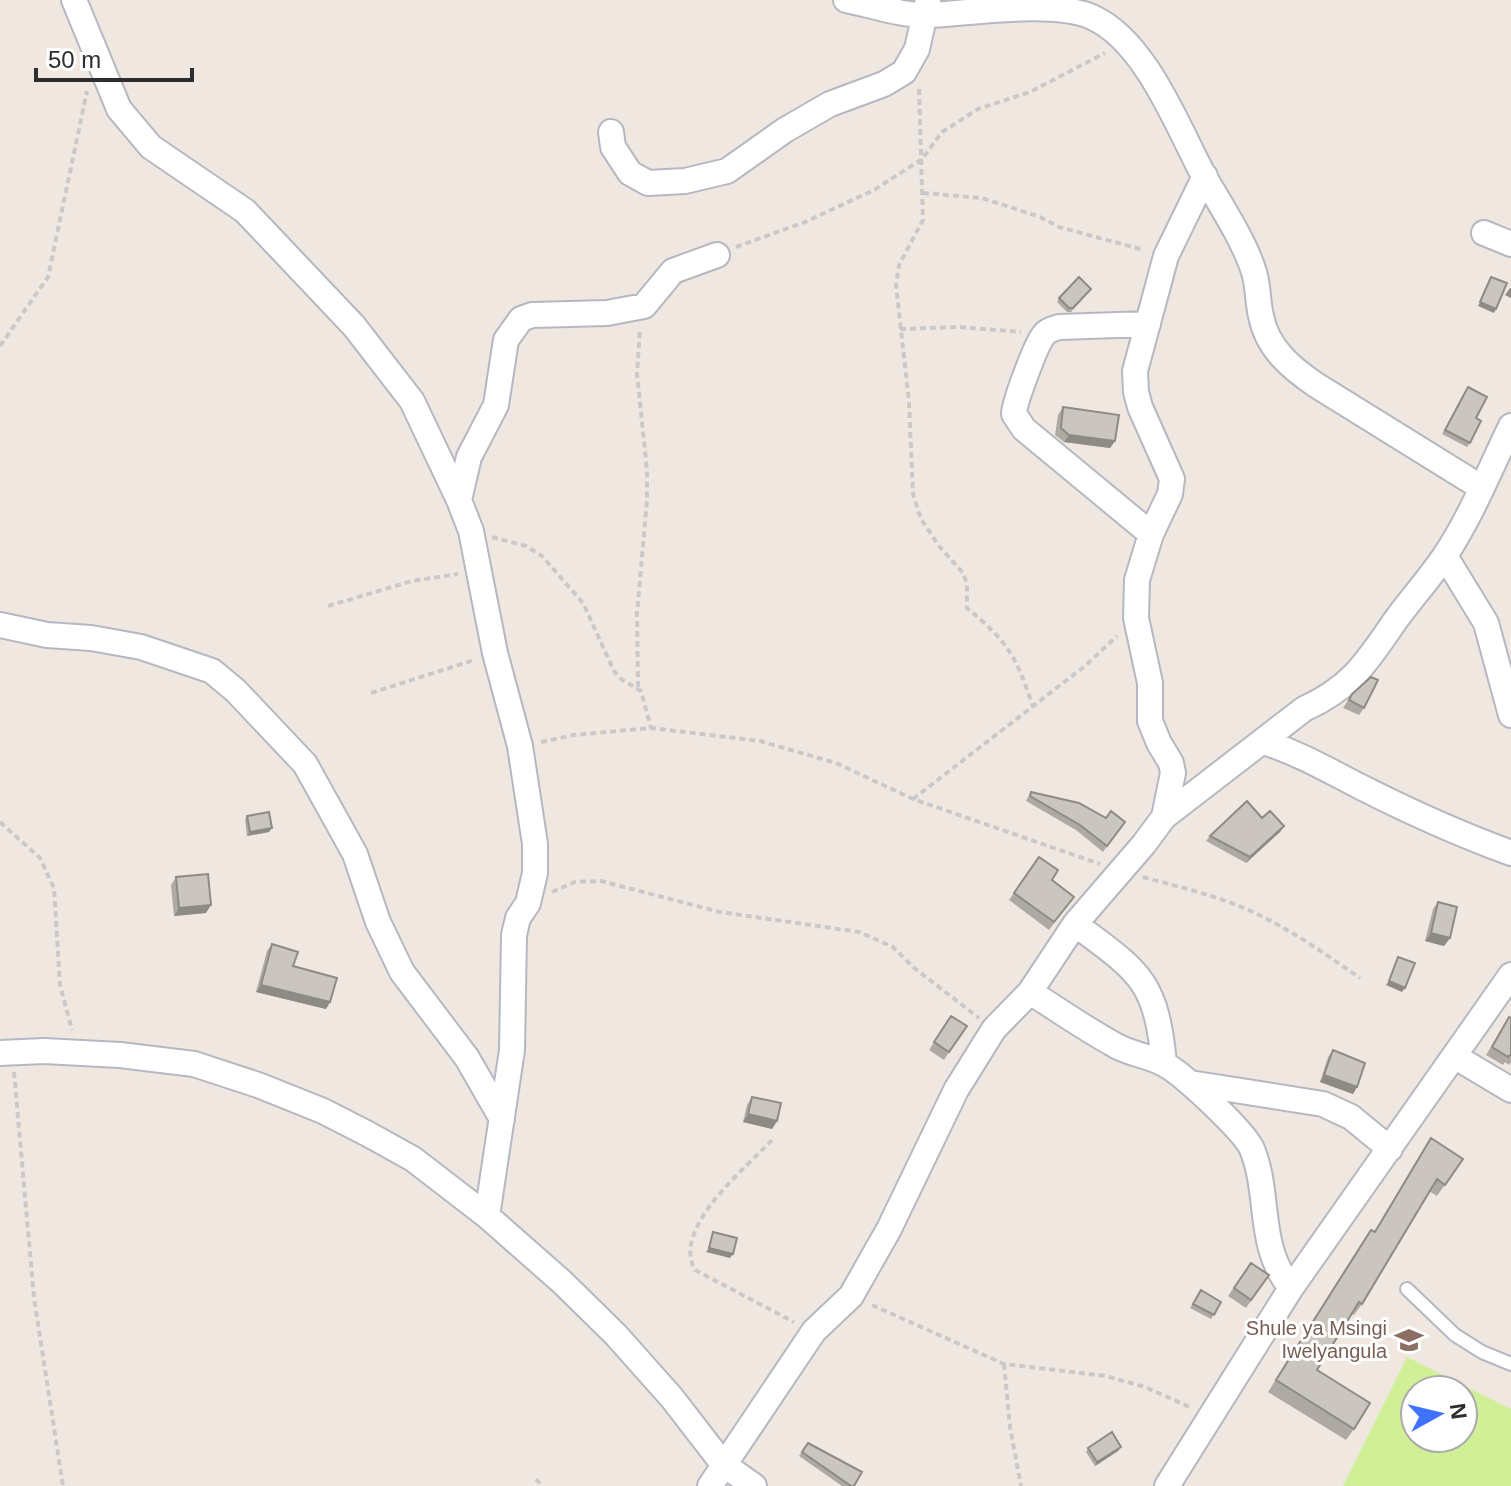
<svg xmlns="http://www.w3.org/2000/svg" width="1511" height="1486" viewBox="0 0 1511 1486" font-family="Helvetica,sans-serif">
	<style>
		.pitch { fill: #d1ef97; fill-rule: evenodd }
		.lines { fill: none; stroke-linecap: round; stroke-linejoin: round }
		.lane-casing { stroke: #b4b8c2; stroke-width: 16 }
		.street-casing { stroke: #b4b8c2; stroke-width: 28 }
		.path { stroke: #c9c9c9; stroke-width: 4; stroke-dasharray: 6 4; stroke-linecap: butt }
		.lane { stroke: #fff; stroke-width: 12 }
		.street { stroke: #fff; stroke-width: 24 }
		.wall { fill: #afa9a4 }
		.shaded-wall { fill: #8e8a86 }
		.building { fill: #cbc5bf; stroke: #8e8a86; stroke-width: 2 }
		.labels { text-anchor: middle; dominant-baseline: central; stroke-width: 6; stroke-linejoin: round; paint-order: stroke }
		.education-label { font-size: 20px; fill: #785e54; stroke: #fff; text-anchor: end }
	</style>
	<rect width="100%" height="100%" fill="#f0e8e0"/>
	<path class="pitch" d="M1407 1357 1511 1409V1486H1343ZM1415 1390H1463V1438H1415Z"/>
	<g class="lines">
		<defs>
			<path id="lane" d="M1407 1289 1455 1335 1482 1352 1511 1364"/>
			<path id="street" d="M74 0 119 109 151 147 245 211 354 326 412 401 459 500 471 531 495 653 520 746 535 844V873L528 903 518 918 514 935 512 1050 487 1216
				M846 0C872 5 902 16 929 15 971 13 1053 0 1092 17 1146 41 1178 128 1205 178 1220 204 1244 241 1253 269 1259 285 1257 300 1261 316 1267 348 1291 368 1316 385L1482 488
				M611 132 613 147 630 173 648 183 685 181 727 171 785 130 830 104 884 84 904 72 917 49 928 0
				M1484 233 1511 244
				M1148 324 1059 327C1053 329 1047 330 1043 336 1036 345 1014 403 1014 414L1024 429 1151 534
				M459 500 469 457 496 405 506 340 521 319 532 315 607 313 644 306 673 271 717 255
				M1445 556 1486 623 1511 715
				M0 625 47 635 91 638 141 647 212 671 236 691 305 764 355 854 378 922 402 972 467 1058 502 1119
				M1264 742C1300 754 1326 769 1359 786 1408 811 1459 834 1511 853
				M1164 817 1173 773 1171 763 1159 743 1150 721V683L1136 618 1137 580 1151 534 1170 494 1172 479 1140 407 1136 392 1135 371 1166 256 1205 176
				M1075 924C1139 972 1156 979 1164 1063
				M1030 992C1057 1009 1084 1028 1113 1044 1128 1054 1148 1055 1164 1064 1182 1073 1244 1131 1252 1149 1271 1196 1256 1245 1291 1288
				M0 1053 44 1051 120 1055 194 1064 258 1085 323 1111 368 1134 413 1159 487 1216 562 1282 616 1335 672 1398 723 1464 754 1486
				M1454 1056 1511 1090
				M1190 1083 1323 1104 1351 1117 1390 1149
				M710 1486 814 1331 851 1296 889 1229 956 1090 994 1029 1030 992 1075 924 1144 844 1164 817 1304 709C1351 688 1367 662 1395 621 1411 599 1429 579 1444 557 1471 517 1490 469 1511 426
				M1167 1486 1291 1288 1511 975"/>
		</defs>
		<use href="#lane" class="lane-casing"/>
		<use href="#street" class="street-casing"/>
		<path class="path" d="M919 89 923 220 899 265 896 285 909 402 913 494 921 519 939 546 963 573 967 584V608C1009 643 1016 656 1033 707
			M923 193 982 198 1040 217 1059 227 1144 250
			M736 247 805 222 874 190 922 159 942 132 978 109 1030 92 1105 53
			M900 329 959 327 1021 332
			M0 346 48 277 87 91
			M492 537 526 546 542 556 583 603 614 671 621 679 641 691 651 728
			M328 606 412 581 458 574
			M638 687 637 614 647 500V470L637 374 640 328
			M371 693 474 660
			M541 742 574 735 651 728 760 741 836 763 913 799 1100 864
			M913 799 1085 666 1117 636
			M0 822 40 858 54 888 60 985 72 1030
			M1143 877C1183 888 1224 897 1261 916 1296 933 1328 956 1360 978
			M552 892 575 882 601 881 720 912 859 932 893 947 913 967 979 1018
			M14 1072 34 1298 63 1486
			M772 1140C746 1168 671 1228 695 1270L794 1322
			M872 1305 1004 1364 1106 1376 1145 1387 1192 1408
			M1004 1364 1010 1427 1021 1486
			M536 1479 542 1486"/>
		<use href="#lane" class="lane"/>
		<use href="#street" class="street"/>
	</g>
	<path class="wall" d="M1091 289 1071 312H1067L1057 302 1059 298Z
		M1465 391 1476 418 1470 443 1467 447 1442 434Z
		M1063 407 1115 441 1110 448 1064 442 1055 435 1058 415Z
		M1352 694 1364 708 1359 715 1343 708Z
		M1031 792 1106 818 1125 822 1103 852 1076 830 1026 801Z
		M247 816 269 832 247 836 245 819Z
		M1284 826 1280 832 1246 863 1206 841 1210 836Z
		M1039 857 1052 880 1074 897 1049 930 1009 900Z
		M176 877 206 913 174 916 171 885Z
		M1438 902 1450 938 1444 946 1425 941 1433 909Z
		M272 944 330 1002 326 1009 256 992 267 951Z
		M951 1016 949 1052 944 1060 929 1050Z
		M1509 1017 1511 1018V1062L1509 1065 1505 1062 1503 1065 1486 1055Z
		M1333 1050 1357 1087 1353 1094 1320 1082 1328 1057Z
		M752 1097 777 1121 772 1129 743 1122 747 1105Z
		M1431 1138 1463 1159 1437 1196 1429 1191 1362 1304 1354 1315 1352 1314 1317 1370 1354 1429 1346 1440 1268 1392 1363 1241 1371 1230 1374 1232Z
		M1251 1263 1269 1275 1246 1308 1228 1296Z
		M1201 1290 1221 1302 1211 1319 1190 1308Z
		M808 1443 854 1486H842L799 1456Z
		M1121 1447 1118 1451 1095 1466 1086 1452 1088 1448Z"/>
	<path class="shaded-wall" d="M1510 288H1511V298L1505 295Z
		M1480 302 1496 309 1494 313 1478 306Z
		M1069 435 1115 441 1110 448 1064 442Z
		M1284 826 1280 832 1246 863 1250 857Z
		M272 828 269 832 247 836 250 832Z
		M211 905 206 913 174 916 179 908Z
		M1431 933 1450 938 1444 946 1425 941Z
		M1389 981 1405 988 1402 992 1386 985Z
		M261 985 330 1002 326 1009 256 992Z
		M1324 1075 1357 1087 1353 1094 1320 1082Z
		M748 1114 777 1121 772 1129 743 1122Z
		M709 1248 733 1254 730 1258 706 1252Z
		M1121 1447 1118 1451 1095 1466 1097 1462Z"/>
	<path class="building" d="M1079 277 1091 289 1073 308H1069L1059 298Z
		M1491 277 1507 283 1496 309 1480 302Z
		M1468 387 1487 397 1476 418 1481 421 1470 443 1445 430Z
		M1063 407 1119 415 1115 441 1069 435 1061 428Z
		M1371 677 1378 680 1364 708 1349 700 1352 694Z
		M1031 792 1079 803 1106 818 1111 811 1125 822 1107 846 1080 825 1030 796Z
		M1247 801 1262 818 1270 811 1284 826 1250 857 1210 836Z
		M269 812 272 828 250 832 247 816Z
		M1039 857 1058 870 1052 880 1074 897 1054 922 1014 893Z
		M208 874 211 905 179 908 176 877Z
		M1438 902 1457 907 1450 938 1431 933Z
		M272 944 298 952 293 966 337 978 330 1002 261 985Z
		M1398 957 1415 963 1405 988 1389 981Z
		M951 1016 967 1026 949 1052 934 1042Z
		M1509 1017 1511 1018V1055H1510L1508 1057 1492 1047Z
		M1333 1050 1365 1063 1357 1087 1324 1075Z
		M752 1097 781 1103 777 1121 748 1114Z
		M1431 1138 1463 1159 1445 1185 1437 1179 1362 1304 1359 1302 1317 1370 1370 1403 1354 1429 1276 1380 1371 1230 1375 1232Z
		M713 1232 737 1238 733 1254 709 1248Z
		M1251 1263 1269 1275 1251 1300 1234 1288Z
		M1201 1290 1221 1302 1214 1315 1193 1304Z
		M1112 1432 1121 1447 1097 1462 1088 1448Z
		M808 1443 862 1472 854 1486H851L802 1452Z"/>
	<defs>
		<symbol id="school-bare" viewBox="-9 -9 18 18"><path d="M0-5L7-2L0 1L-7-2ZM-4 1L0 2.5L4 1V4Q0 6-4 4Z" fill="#8d6e63" stroke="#fff" stroke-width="2.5" paint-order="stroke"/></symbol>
	</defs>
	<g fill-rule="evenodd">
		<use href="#school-bare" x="1389" y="1320" width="40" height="40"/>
	</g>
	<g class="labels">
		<g class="education-label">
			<text x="1387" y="1328">Shule ya Msingi<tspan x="1387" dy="23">Iwelyangula</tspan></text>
		</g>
	</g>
	<g transform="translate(1439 1414) rotate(82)"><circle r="38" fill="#ffffff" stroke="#ababab" stroke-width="2"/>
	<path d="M0-6L14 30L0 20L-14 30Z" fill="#3e72ff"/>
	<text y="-12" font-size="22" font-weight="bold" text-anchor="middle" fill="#2e2e2e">N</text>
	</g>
	<path d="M36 68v12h156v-12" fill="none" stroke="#2e2e2e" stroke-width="4"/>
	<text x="48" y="68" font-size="24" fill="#2e2e2e" stroke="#ffffff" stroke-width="6" paint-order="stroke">50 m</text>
</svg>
